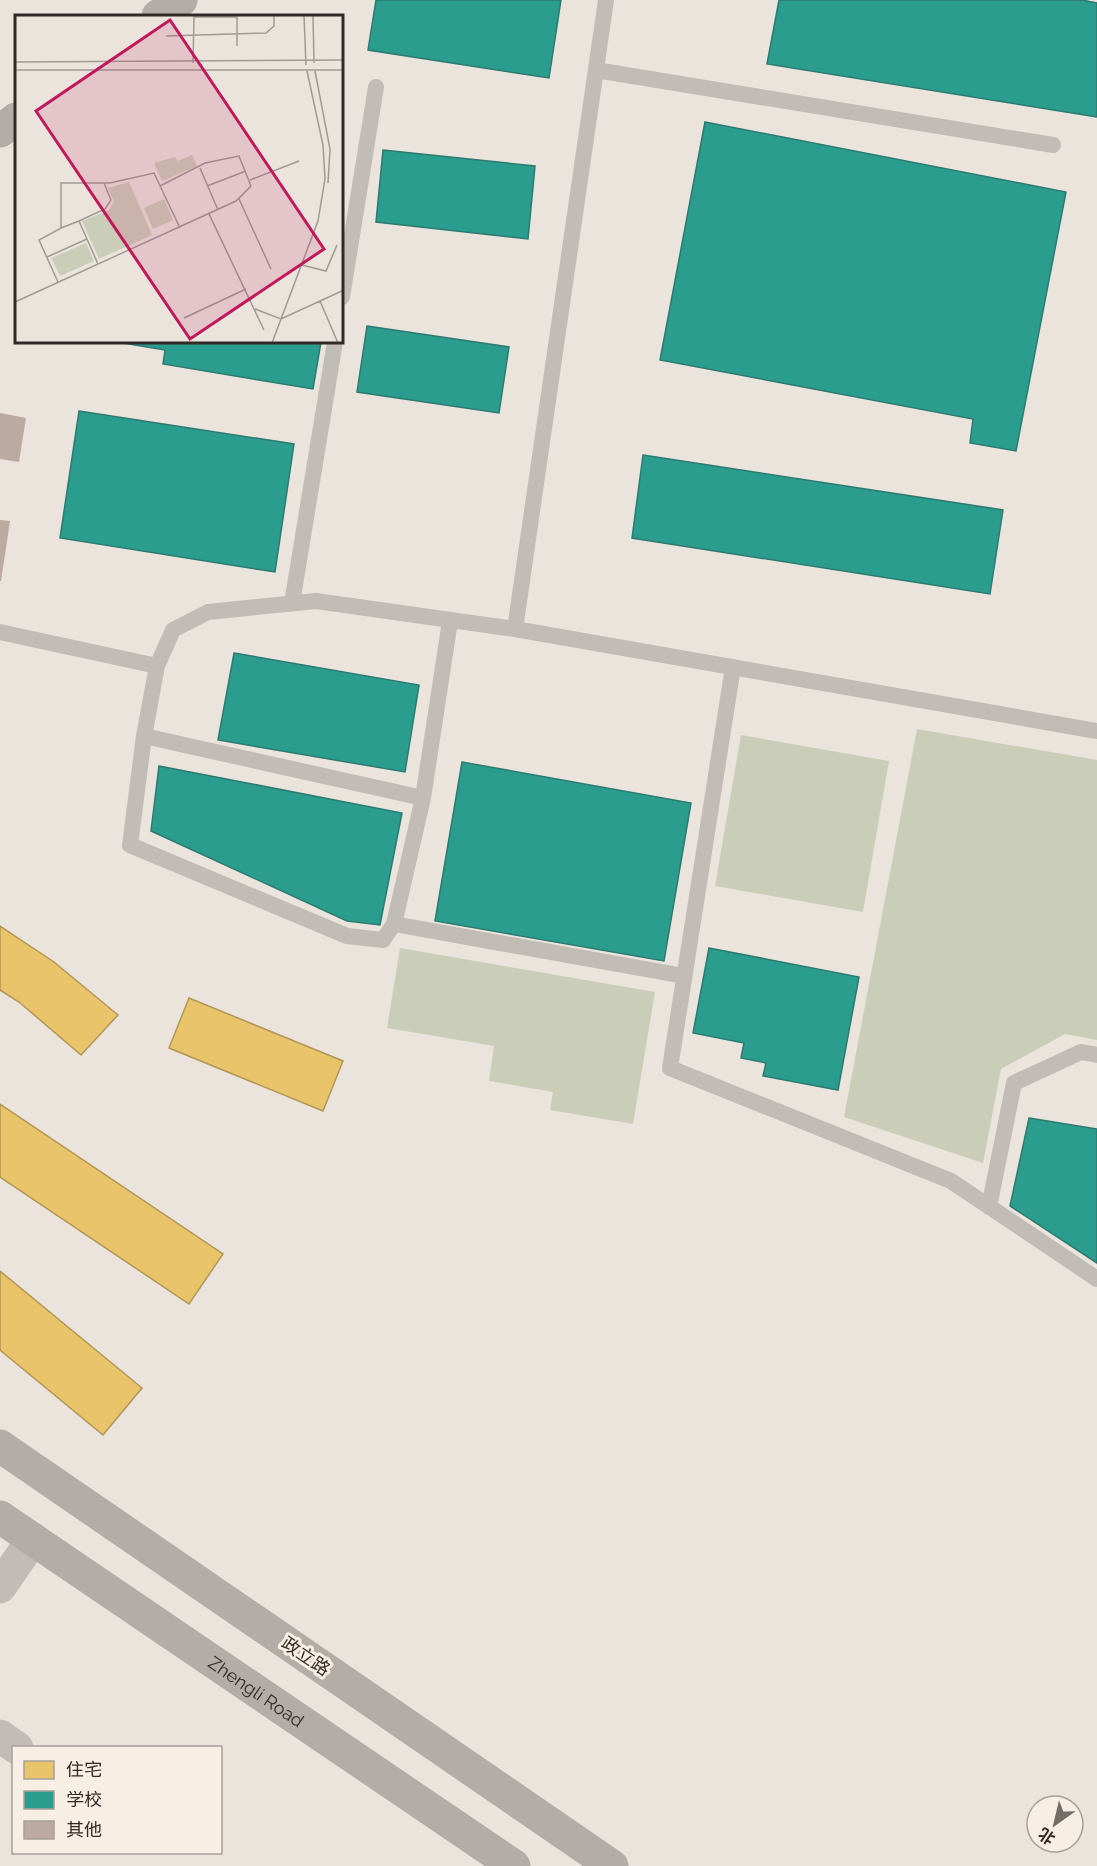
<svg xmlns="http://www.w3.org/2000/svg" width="1097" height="1866" viewBox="0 0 1097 1866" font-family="Raleway,'Noto Sans SC',sans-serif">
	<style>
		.green { fill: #caceb8 }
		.homes { fill: #e9c46a; stroke: #b29656; stroke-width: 1.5 }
		.schools { fill: #2a9d8f; stroke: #2c7a70; stroke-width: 1.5 }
		.building { fill: #bca9a0 }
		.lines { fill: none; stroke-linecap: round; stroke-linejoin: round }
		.lane { stroke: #c2bcb7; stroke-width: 16 }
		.street { stroke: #c2bcb7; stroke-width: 33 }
		.secondary { stroke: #b3ada7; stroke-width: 33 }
		.labels { text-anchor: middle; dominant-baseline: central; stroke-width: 6; stroke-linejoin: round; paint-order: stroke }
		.street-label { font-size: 18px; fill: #322a26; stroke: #f7efe4 }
		.inset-road { fill: none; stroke: #a09a94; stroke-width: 1.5 }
		.view { fill: #c2185b; fill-opacity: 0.15; stroke: #c2185b; stroke-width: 3 }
		.inset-edge { fill: none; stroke: #322a26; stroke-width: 3 }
	</style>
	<rect width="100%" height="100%" fill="#eae4dd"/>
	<path class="green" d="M917 729 1097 760V1040L1065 1034 1001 1069 983 1163 844 1117Z
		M741 735 889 761 863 912 715 886Z
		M400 948 655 992 633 1124 550 1110 553 1092 489 1081 494 1046 387 1028Z"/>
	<path class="homes" d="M0 926 54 962 118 1015 81 1055 19 1002 0 990Z
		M189 998 343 1061 323 1111 169 1048Z
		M0 1104 223 1254 189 1304 0 1177Z
		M0 1271 142 1388 103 1435 0 1350Z"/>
	<path class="schools" d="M376 0H561L549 78 368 50Z
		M779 0H1082L1097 3V117L767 64Z
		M705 122 1066 192 1016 451 970 443 973 419 660 360Z
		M383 150 535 166 528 239 376 222Z
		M367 326 509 347 499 413 357 392Z
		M117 342H321L313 389 163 364 165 350Z
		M79 411 294 444 275 572 60 538Z
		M643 455 1003 510 990 594 632 538Z
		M234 653 419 685 405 772 218 740Z
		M462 762 691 803 664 961 435 921Z
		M159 766 402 813 380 925 347 921 151 831Z
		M709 948 859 977 838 1090 763 1076 766 1063 741 1058 744 1043 693 1033Z
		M1029 1118 1097 1129V1263L1010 1206Z"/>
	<path class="building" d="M0 413 26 418 19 462 0 459Z
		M0 520 10 521 1 581H0Z"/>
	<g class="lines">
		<path class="lane" d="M596 70 1053 145
			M342 297 376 87
			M292 603 335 342
			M515 629 606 0
			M0 632 157 666
			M733 667 670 1068 951 1181 1097 1279
			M144 736 423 798
			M394 924 423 798 450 621
			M684 976 394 924 383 940 347 936 130 845 144 736 157 666 173 630 208 612 316 601 515 629 1097 731
			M989 1207 1014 1083 1081 1052 1097 1055"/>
		<path class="street" d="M0 1587 33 1539
			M0 1736 17 1748"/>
		<g class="secondary">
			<path d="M158 16 181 0"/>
			<path d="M0 131 16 119"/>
			<path d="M0 1446 612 1866"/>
			<path id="s1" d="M0 1517 514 1866"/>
		</g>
	</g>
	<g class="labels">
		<g class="street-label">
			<text transform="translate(306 1656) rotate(34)">政立路</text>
			<text stroke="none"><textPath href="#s1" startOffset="310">Zhengli Road</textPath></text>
		</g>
	</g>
	<g transform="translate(15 15)">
		<rect width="328" height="328" fill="#eae4dd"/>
		<path d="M177 140 182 151 147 166 139 148 160 142 163 146ZM114 167 137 220 84 244 67 206 94 195 99 186 93 173ZM149 184 158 205 138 214 129 193ZM71 228 79 246 45 261 36 243Z" fill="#caceb8"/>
		<path class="inset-road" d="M289 1 291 50M298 1 299 48M179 2H222V31M151 21 251 18 259 11V1M0 47 329 45M178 48 179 1M0 55H329M300 56 315 134 313 168M185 153 203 195M235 165 284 146M192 171 231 156M224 184 256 254M194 199 249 315M64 206 90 194 96 185 89 168M46 213V168H95L139 158 165 213M32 242 72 224M287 250 311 256 322 230M43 267 24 225 46 213 64 206 83 249M305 286 323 328M0 287 221 186 236 171 224 141 190 148 145 171M240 294 266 304 329 275M169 303 231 274M257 328 303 206 310 164 308 130 292 56"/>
		<path class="view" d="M155 5 309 234 175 324 21 96Z"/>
		<rect width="328" height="328" class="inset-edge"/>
	</g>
	<rect x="12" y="1746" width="210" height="108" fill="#f7efe4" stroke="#a8a098" stroke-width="1.5"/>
	<rect x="24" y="1761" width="30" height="18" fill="#e9c46a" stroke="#a8a098" stroke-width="1.5"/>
	<text x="66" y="1776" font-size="18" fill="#322a26">住宅</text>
	<rect x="24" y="1791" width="30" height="18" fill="#2a9d8f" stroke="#a8a098" stroke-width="1.5"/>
	<text x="66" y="1806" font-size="18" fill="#322a26">学校</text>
	<rect x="24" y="1821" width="30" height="18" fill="#bca9a0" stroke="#a8a098" stroke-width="1.5"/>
	<text x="66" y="1836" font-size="18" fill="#322a26">其他</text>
	<g transform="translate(1055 1824) rotate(214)"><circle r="28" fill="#f7efe4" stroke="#a8a098" stroke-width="1.5"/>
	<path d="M0-4.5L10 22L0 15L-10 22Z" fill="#726b66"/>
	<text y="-9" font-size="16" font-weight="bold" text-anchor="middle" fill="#322a26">北</text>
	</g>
</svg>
